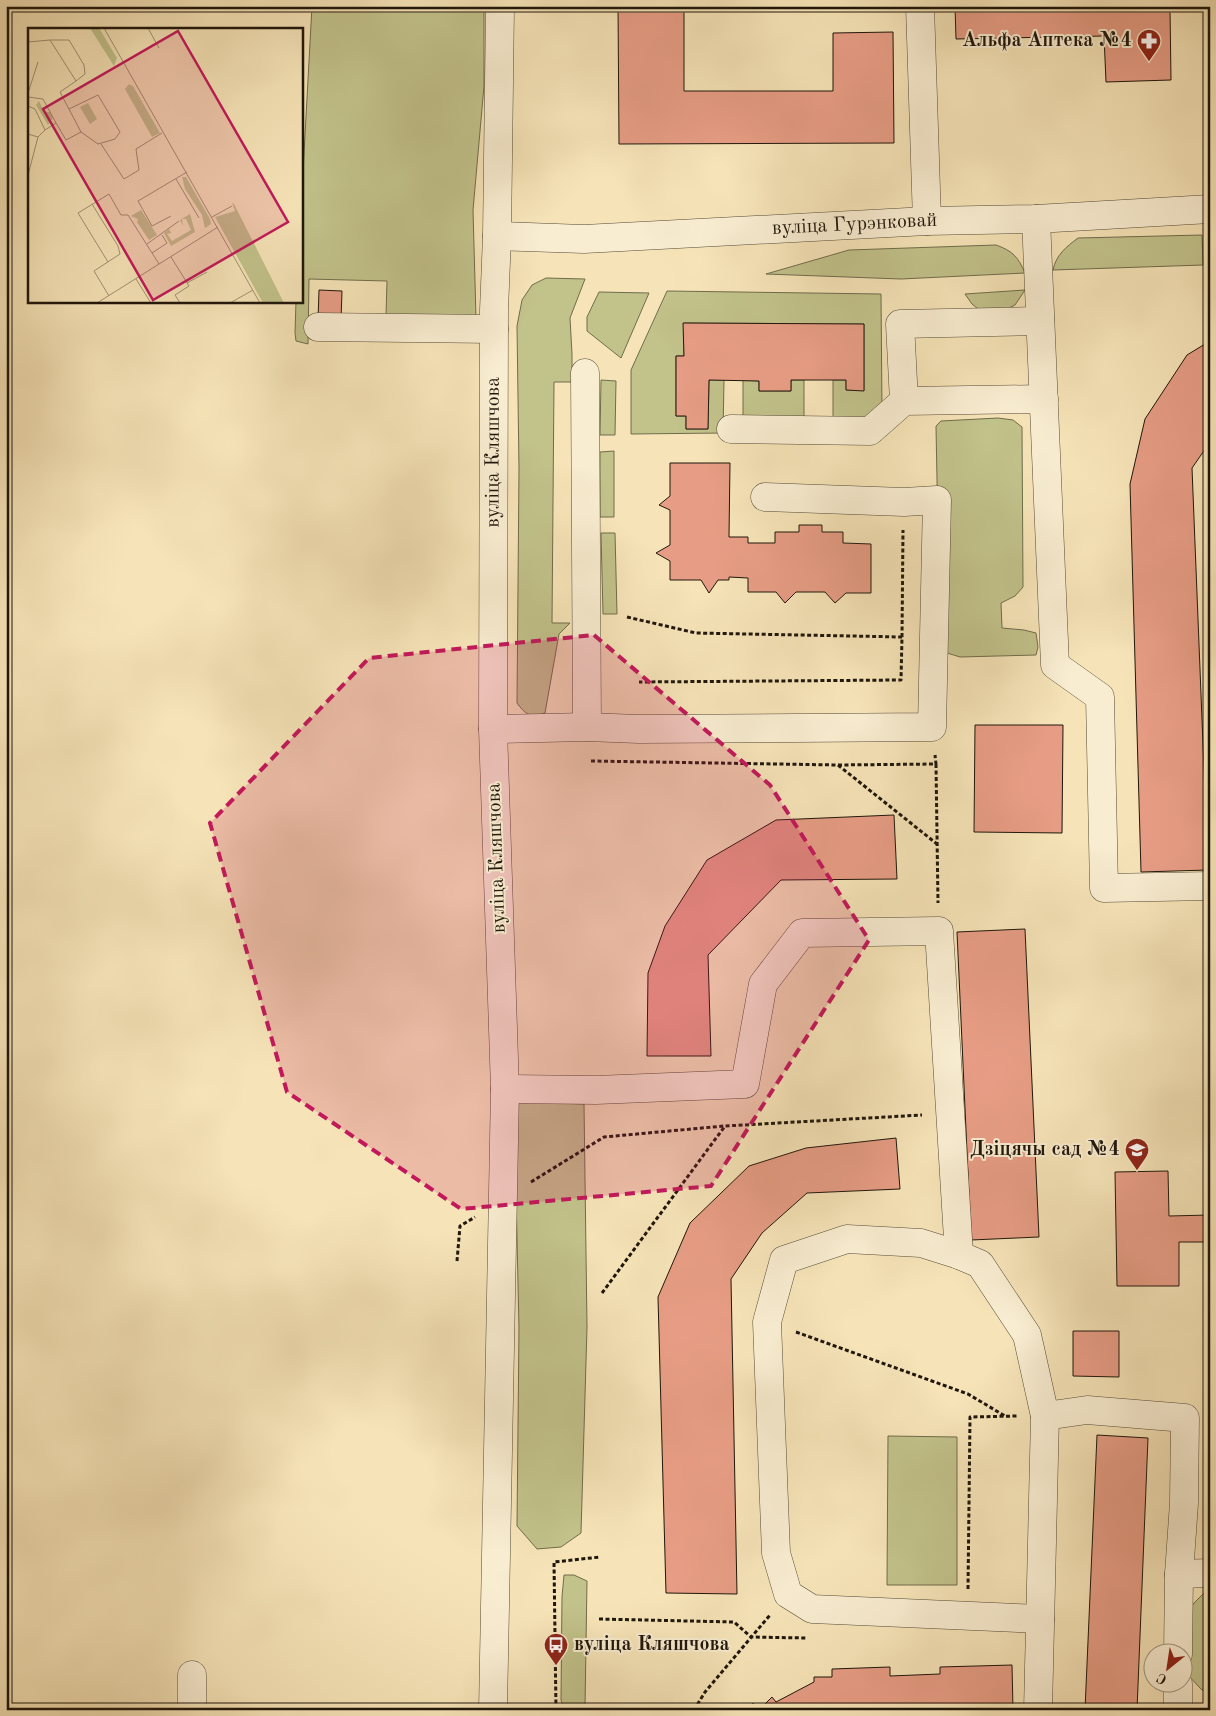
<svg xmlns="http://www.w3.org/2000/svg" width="1216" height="1716" viewBox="0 0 1216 1716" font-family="'Old Standard TT',serif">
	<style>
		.green { fill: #c2c28b; stroke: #706c4b }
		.building { fill: #e79d85; stroke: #1f160b }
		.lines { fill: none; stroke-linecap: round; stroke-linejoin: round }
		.minor-casing { stroke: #554a36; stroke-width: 29 }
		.path { stroke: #1f160b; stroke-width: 3; stroke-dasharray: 4 2.5; stroke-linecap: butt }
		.minor { stroke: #f9edd1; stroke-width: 28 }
		.marked { fill: #c2185b; fill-opacity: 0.2; stroke: #c2185b; stroke-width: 4; stroke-dasharray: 10 6; stroke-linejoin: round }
		.labels { text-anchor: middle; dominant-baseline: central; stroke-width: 4; stroke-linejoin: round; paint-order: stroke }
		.poi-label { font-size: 20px; font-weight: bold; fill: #1f160b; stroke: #f9edd1; text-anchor: end }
		.street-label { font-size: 20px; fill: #1f160b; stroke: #f9edd1 }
		.inset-road { fill: none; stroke: #a09273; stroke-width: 1 }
		.view { fill: #c2185b; fill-opacity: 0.15; stroke: #c2185b; stroke-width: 2.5 }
		.inset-edge { fill: none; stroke: #1f160b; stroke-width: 2.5 }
	</style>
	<rect width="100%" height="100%" fill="#f6e4b8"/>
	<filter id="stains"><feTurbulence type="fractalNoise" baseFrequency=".004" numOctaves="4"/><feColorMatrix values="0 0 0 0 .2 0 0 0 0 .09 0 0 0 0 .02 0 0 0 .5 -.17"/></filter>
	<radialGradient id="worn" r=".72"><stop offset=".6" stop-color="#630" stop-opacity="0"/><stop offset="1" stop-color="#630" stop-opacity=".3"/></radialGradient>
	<path class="green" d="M312 6H484V86L473 210 476 318 386 316 387 281 309 279 308 344 296 341 295 333 296 301H301V209Z
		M1202 235 1203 265 1053 270C1056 255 1066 247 1078 238Z
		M996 245C1013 251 1018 257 1025 273L901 279 766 274 849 250Z
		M546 278 585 279 570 318 572 354V382H554L552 623H570L559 634 545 713C531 719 525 714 517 703L519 469 517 326 522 300 532 285Z
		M1025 290 1015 305 1001 312 983 313 972 304 965 294Z
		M667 291 881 294 882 411 873 419 833 418V380H846V390H864V324L684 323V356H676V416H686V429H708L709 380H724L723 433 631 434V370Z
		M599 292 649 293 621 358 587 331V317Z
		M601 380 616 381 615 435H600Z
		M743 380 759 381V391H791V380H804V418L743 417Z
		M998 418 1013 420 1022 427 1023 587 1015 596 1001 603 1002 628 1024 630 1036 633 1038 647 1036 655 960 657 944 652 940 642 936 426 941 421Z
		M614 451V517H600V452Z
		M601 533H615L617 614H603Z
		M514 1101 584 1104 587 1327 581 1533 561 1547 537 1549 517 1526 519 1328Z
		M888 1436 957 1437V1585H887Z
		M564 1575H574L587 1581 585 1707 582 1710H564L561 1700 562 1597Z
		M1204 1593H1210V1690H1202L1184 1671V1616L1195 1602Z"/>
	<path class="building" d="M618 6H684V91H833V33L893 32 894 143 619 144Z
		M955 6H1140V11L1170 10 1171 80 1106 82 1104 36 956 39Z
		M319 290 342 291 341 320H318Z
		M683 323 864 324V391L846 390V380H791V391H759V381L709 380 708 429H686V416H676V356H684Z
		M1210 341V442L1192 468 1208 870 1141 872 1130 484 1145 419 1187 355Z
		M670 463H730L729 537H748V543H775V532H799V525H822V532H843V543L871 544V593H846L835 603 825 592H796L785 603 776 592H748V578L729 577V580H718L709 593 701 580H670V561L656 553 670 545V510L659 505 670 496Z
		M975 725H1063L1062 833 974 832Z
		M894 815 897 879 781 880 708 955 711 1056H647L648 973 665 926 707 860 776 820Z
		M1025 929 1039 1237 971 1240 957 932Z
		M896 1138 900 1189 807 1193 762 1233 731 1279 737 1594 666 1593 658 1297 690 1223 749 1166 806 1148Z
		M1168 1171 1169 1216 1210 1215V1242H1179V1286H1117L1115 1172Z
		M1073 1331H1119V1377L1073 1376Z
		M1097 1435 1148 1438 1137 1710H1085Z
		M1012 1665 1013 1710H746L753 1703 759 1710 772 1697 776 1702 814 1682V1677H832V1669L890 1667V1676L940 1674V1667Z"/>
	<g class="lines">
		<defs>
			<g id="minor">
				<path d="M920 6 927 221"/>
				<path d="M1036 219 1055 665 1100 697 1104 888 1210 886"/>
				<path id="s1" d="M497 236 584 239 927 221 1036 219 1210 209"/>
				<path d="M318 327 494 329"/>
				<path d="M585 373 587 727"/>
				<path d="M904 401 900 324 1040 321"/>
				<path d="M731 429 870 431 904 401 1044 399"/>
				<path d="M493 729 587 727 639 729 932 727 937 500 904 502 765 497"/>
				<path d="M505 1089 596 1090 745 1084 763 984 802 933 939 931 959 1255"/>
				<path d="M1040 1619 812 1609 788 1594 776 1553 767 1322 784 1260 847 1239 921 1243 959 1255 980 1264 1027 1335 1045 1416"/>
				<path d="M1178 1654 1179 1574"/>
				<path d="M192 1710V1675"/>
				<path id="s2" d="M493 1710 505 1089 493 729 494 310 497 236 500 6"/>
				<path d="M1038 1710 1045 1416 1087 1410 1185 1418 1184 1503 1179 1574 1210 1573"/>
				<path d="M1178 1710V1684"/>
			</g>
		</defs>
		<use href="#minor" class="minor-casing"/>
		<path class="path" d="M627 617 696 633 902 637 901 680 639 682
			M902 637 903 530
			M591 761 838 765 936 764 935 755
			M936 764 938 903
			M838 765 937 844
			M531 1182 604 1137 724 1126
			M457 1261 460 1226 475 1217
			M602 1293 725 1126 922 1115
			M796 1332 968 1394 1005 1416
			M968 1589 970 1417 1017 1416
			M599 1619 734 1622 751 1637 806 1638
			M556 1710 554 1562 600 1557
			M694 1710 705 1692 770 1615"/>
		<use href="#minor" class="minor"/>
	</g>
	<path class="marked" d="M594 635 770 785 869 940 711 1186 461 1209 287 1092 210 823 369 658Z"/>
	<defs>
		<symbol id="pharmacy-pin" viewBox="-11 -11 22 30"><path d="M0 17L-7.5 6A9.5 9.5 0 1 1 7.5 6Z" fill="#8f2418" stroke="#f9edd1"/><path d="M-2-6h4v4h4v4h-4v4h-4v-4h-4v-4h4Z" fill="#fff"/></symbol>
		<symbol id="school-pin" viewBox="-11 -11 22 30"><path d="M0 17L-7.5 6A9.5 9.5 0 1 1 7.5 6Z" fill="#8f2418" stroke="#f9edd1"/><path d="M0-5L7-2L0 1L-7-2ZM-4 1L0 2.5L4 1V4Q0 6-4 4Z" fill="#fff"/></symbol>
		<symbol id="bus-pin" viewBox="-11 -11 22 30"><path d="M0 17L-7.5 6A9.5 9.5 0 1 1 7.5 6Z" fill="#8f2418" stroke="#f9edd1"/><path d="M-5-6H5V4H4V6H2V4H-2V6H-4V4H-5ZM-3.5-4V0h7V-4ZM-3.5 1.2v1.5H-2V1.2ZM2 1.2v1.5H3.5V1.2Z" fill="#fff"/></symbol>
	</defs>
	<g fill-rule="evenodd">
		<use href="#pharmacy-pin" x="1135" y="27" width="28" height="38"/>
		<use href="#school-pin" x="1123" y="1136" width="28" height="38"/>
		<use href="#bus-pin" x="542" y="1631" width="28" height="38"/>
	</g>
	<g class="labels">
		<g class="poi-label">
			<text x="1132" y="41">Альфа Аптека №4</text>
			<text x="1120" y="1150">Дзіцячы сад №4</text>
			<text x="574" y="1645" text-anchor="start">вуліца Кляшчова</text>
		</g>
		<g class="street-label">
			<text stroke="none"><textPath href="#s1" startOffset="358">вуліца Гурэнковай</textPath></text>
			<text stroke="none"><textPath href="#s2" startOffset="1258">вуліца Кляшчова</textPath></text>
			<text transform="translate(497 858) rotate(-92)">вуліца Кляшчова</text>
		</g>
	</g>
	<g transform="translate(28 28)">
		<rect width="275" height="275" fill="#f6e4b8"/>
		<path d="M62 0H71L89 30 86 38ZM101 56 105 58 132 105 124 109 97 61ZM11 73 16 84H22L25 90 20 97 8 77ZM60 75 69 91 62 96 52 79ZM154 149H158L182 191 183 196 177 200 174 187 157 161ZM204 175 206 176 256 275H235L187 189 207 183ZM113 182 129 207 121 212 109 194 110 191 103 188ZM162 186 167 204 143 218 136 205 141 201 143 205 139 206 144 213 163 202 158 191H154L155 198 152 192Z" fill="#c2c28b"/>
		<path class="inset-road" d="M76 0 232 275M120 0 131 20M22 12H41L56 37 57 46 48 53M0 14 22 12 48 53 32 64 53 104 38 112 28 95 17 102M0 65 10 34M0 69 15 71 28 95M0 78 7 81 17 102 10 109M41 81 70 67 92 104 87 111 70 116 53 104M0 106 10 109 0 147M73 116 96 151 111 142 108 121 134 105M148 151 171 190M64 176 90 218 92 226 66 243 81 268M143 188 124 198 110 173 159 144M184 189 204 178M119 216 151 193M124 225 139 215 134 207M143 229 161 258 147 267 152 275M80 234 50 185 81 166 93 187H100L131 236M108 251 123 275M159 255 179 244M69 275 190 199M202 275 225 262"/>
		<path class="view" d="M150 3 260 194 125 272 15 81Z"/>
		<rect width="275" height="275" class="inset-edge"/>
	</g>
	<rect width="1216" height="1716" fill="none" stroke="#f6e4b8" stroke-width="25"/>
	<rect x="8" y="8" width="1201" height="1701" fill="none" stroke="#1f160b" stroke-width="2.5"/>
	<rect x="12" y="12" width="1191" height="1691" fill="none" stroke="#1f160b"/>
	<g transform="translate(1168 1668) rotate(210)"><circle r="24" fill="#f9edd1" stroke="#a29782"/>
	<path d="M0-4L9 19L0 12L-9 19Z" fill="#8f2418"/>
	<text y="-8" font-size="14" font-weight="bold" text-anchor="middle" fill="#1f160b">С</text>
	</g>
	<rect width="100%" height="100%" filter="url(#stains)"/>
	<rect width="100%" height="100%" fill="url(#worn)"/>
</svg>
